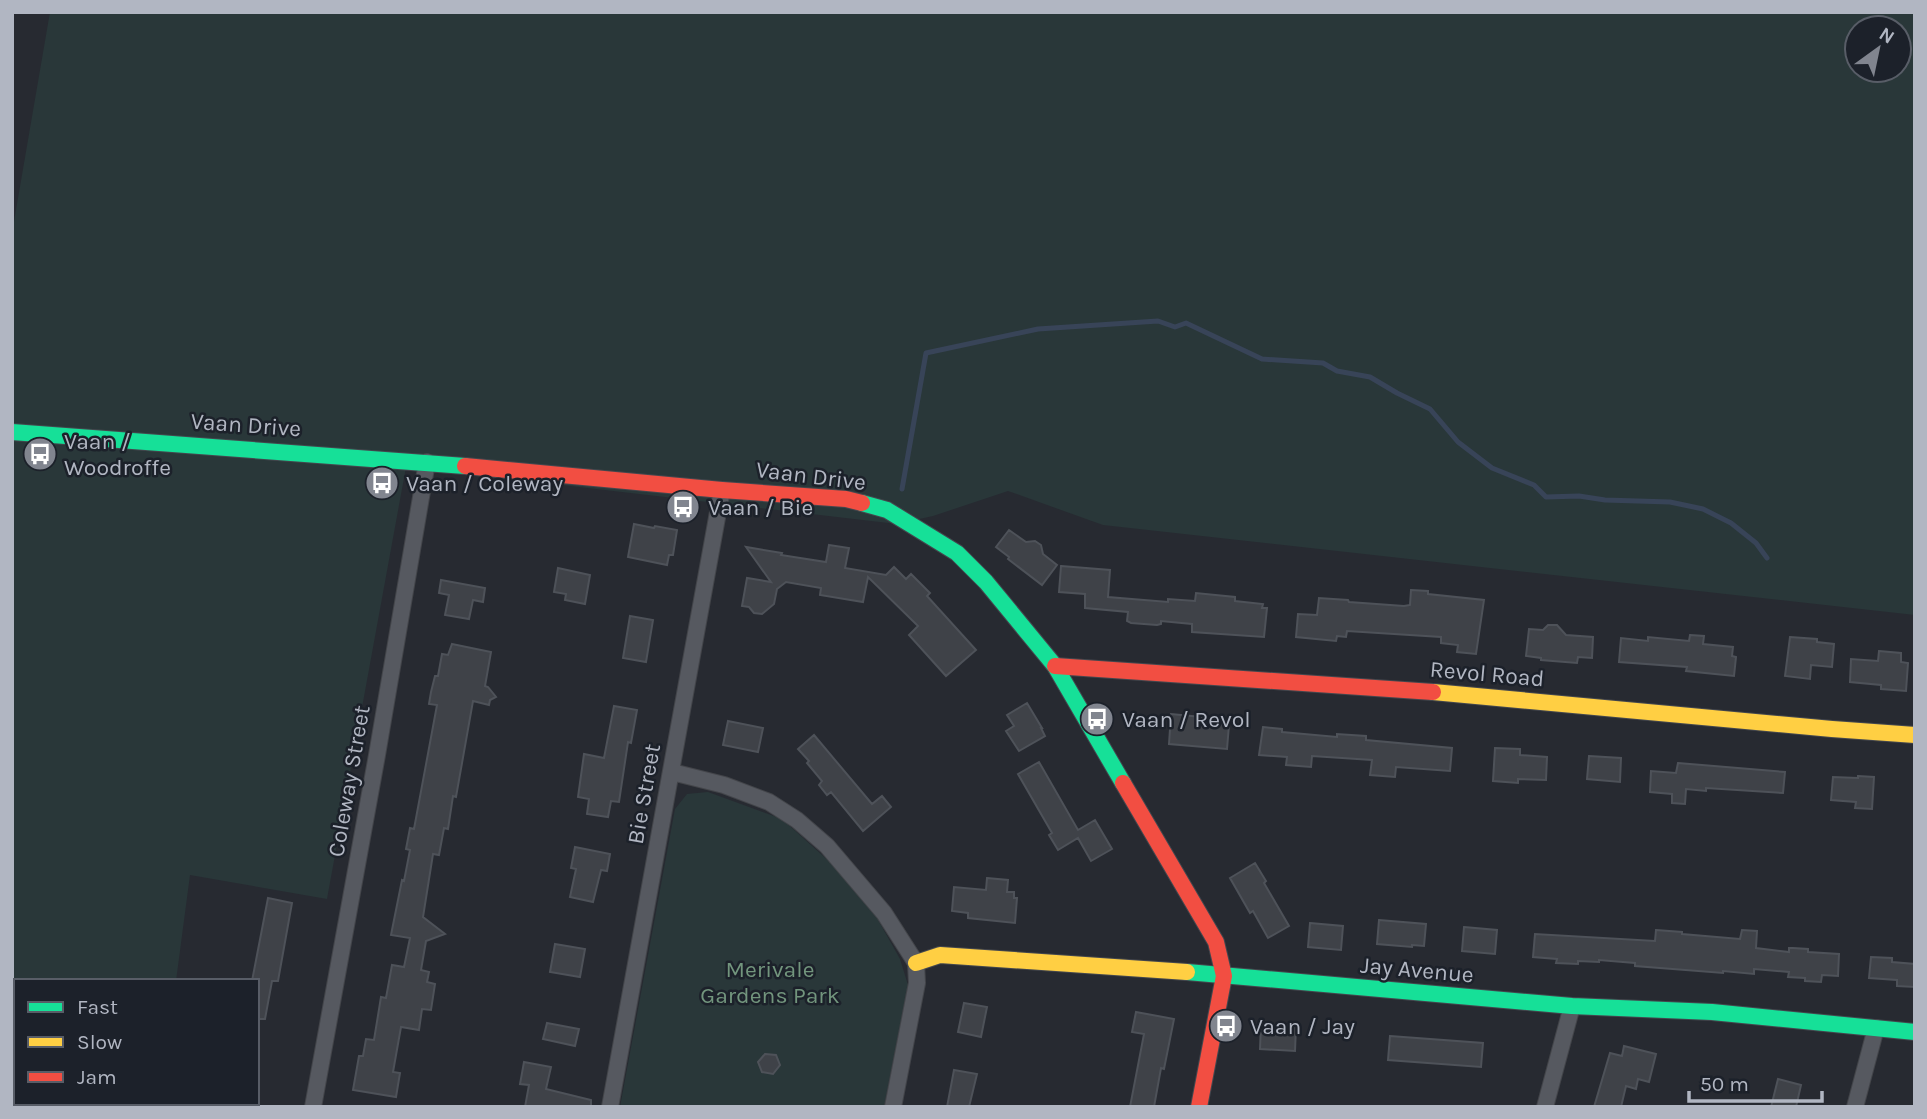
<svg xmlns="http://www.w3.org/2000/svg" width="1927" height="1119" viewBox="0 0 1927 1119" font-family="Karla,sans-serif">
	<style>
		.green { fill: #293739; fill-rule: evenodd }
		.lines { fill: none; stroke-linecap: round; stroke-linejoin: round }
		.stream { stroke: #384458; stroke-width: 5 }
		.building { fill: #3f4248; stroke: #4e5259; stroke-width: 2 }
		.street-casing { stroke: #43454a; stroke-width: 18 }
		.fast-casing { stroke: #44474e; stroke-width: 18 }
		.slow-casing { stroke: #44474e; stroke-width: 18 }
		.jam-casing { stroke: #44474e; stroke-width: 18 }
		.street { stroke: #565960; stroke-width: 16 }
		.fast { stroke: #16e098; stroke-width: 16 }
		.slow { stroke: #ffcf43; stroke-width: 16 }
		.jam { stroke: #f24e42; stroke-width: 16 }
		.labels { text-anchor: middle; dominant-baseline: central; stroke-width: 5; stroke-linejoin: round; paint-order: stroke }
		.street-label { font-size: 23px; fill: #b1b6c2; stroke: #1c212a }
		.poi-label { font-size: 23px; fill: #b1b6c2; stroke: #1c212a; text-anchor: start }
		.park-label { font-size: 23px; fill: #72957d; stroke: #1c212a }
	</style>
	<rect width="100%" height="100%" fill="#272a31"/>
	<path class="green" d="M50 12H1915V615L1103 525 1008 491 933 516 897 524 406 467 327 899 190 875 176 981H16V1103H160V1107H12V233ZM1857 28H1899V70H1857Z
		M708 792 782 819 831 863 877 918 900 959 908 985 884 1107H620L675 809 687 794Z"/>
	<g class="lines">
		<path class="stream" d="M902 489 926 353 1038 329 1158 321 1175 327 1186 323 1262 359 1323 363 1337 371 1370 377 1397 393 1430 409 1458 442 1492 468 1534 485 1546 497 1579 496 1605 500 1670 502 1703 509 1731 523 1756 543 1767 558"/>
	</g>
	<path class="building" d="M634 524 654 528 655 526 677 530 673 555H669L667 565 628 557Z
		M1009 530 1026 542 1035 541 1041 545 1043 554 1057 565 1042 585 1008 559 1009 557 996 547Z
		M829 545 849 548 845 568 886 575 894 567 906 579 911 574 930 593 927 596 976 650 946 676 909 635 918 626 868 577 863 602 820 595 821 588 786 582 777 589 774 604 762 614 754 613 749 607 742 606 747 578 771 582 746 547 782 553 781 555 826 562Z
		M1061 566 1110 570 1108 597 1168 602V599L1195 601 1196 593 1235 597V601L1263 604 1262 608H1267L1264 637 1192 632V624L1161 621V624L1157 625 1131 623 1127 621 1128 612 1085 608V594L1059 592Z
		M558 568 590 575 585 604 565 600 566 594 554 592Z
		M441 580 485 588 483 602 473 600 469 619 445 615 449 595 439 593Z
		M1411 590 1428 591V594L1484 600 1476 654 1457 652 1458 645 1441 643V637L1347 631 1346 637 1337 636 1336 641 1296 637 1298 614 1317 615 1319 598 1348 600 1349 602 1404 606 1410 605Z
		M630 616 653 620 646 662 623 658Z
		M1548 625H1557L1566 635 1593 637 1592 658 1578 657 1577 663 1541 660V658L1526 656 1529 629 1543 630Z
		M1690 635 1704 636 1703 644 1733 647 1732 656 1736 657 1734 676 1686 671 1687 667 1619 662 1621 638 1648 641V637L1689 641Z
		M1790 637 1817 639V642L1834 644 1832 667 1811 665 1810 679 1785 676Z
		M452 644 491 652 485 686 488 687 496 697 490 700 489 705 473 701 456 797 453 796 448 829 444 828 439 855 433 854 423 917 445 934 426 941 421 970 429 972 427 982 435 984 431 1010 422 1009 419 1030 401 1027 393 1072 400 1073 396 1097 353 1090 359 1056H363L366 1039 374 1040 381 997 386 998 392 965 404 967 410 938 391 935 402 880 404 881 410 850 406 849 410 828 414 829 437 705 429 704 431 692 435 676H438L442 654 448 655Z
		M1879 651 1901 653V662L1908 663 1906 691 1881 689V685L1850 682 1851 659 1878 661Z
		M1027 703 1042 728H1041L1045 736 1019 751 1006 731 1014 726 1007 715Z
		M614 706 637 710 631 743 628 742 619 802 611 801 608 817 587 814 589 799 578 797 584 754 604 758Z
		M1171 714 1211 718V724L1229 725 1227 749 1169 744Z
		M728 721 763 728 758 752 723 745Z
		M1263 727 1282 729V732L1337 737V734L1366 736V740L1452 748 1450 771 1396 767 1395 777 1370 775 1372 760 1312 756 1311 767 1286 765 1287 757 1259 755Z
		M814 735 872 804 882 796 891 807 863 831 831 792 827 795 819 785 822 781 807 763 809 761 798 749Z
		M1495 748 1520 749V755L1547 757 1546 780 1518 779V783L1493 781Z
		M1589 756 1621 758 1620 782 1587 779Z
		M1039 762 1078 830 1095 820 1112 849 1091 861 1078 838 1058 850 1049 835 1052 833 1018 774Z
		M1678 763 1785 772 1783 793 1706 788V791L1686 789 1685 804 1672 803V794L1650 792 1651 771 1676 773Z
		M1858 776 1874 777 1872 809 1855 808 1856 802 1831 800 1833 777 1858 778Z
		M575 847 610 854 607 871 601 870 593 902 570 897 576 869 571 868Z
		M1255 863 1266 881 1264 883 1289 926 1268 938 1253 911 1250 913 1230 878Z
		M987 878 1008 880 1007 892H1014V898H1017L1015 923 968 918V913L952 911 954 887 986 890Z
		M268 898 292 903 278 981H272L265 1019H257V981H252Z
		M1379 920 1426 924 1424 946 1412 945V947L1377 944Z
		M1310 923 1343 926 1341 950 1308 947Z
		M1464 927 1497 930 1495 954 1462 951Z
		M1656 930 1682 932V934L1740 939 1742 930 1757 931 1756 948 1789 952V948H1793L1808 949V952L1839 954 1838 976 1822 975 1821 982 1805 981V978L1788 977 1789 972 1754 969V974L1723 971V973L1635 966V963L1599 960V962L1578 961V964L1556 963 1557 959 1533 957 1535 934 1655 941Z
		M555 944 585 949 580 977 550 972Z
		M1871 957 1892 958V962L1915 964V987L1897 986V980L1869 978Z
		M964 1003 987 1007 981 1037 958 1032Z
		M1136 1012 1174 1019 1164 1069 1161 1068 1154 1107H1130L1144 1034 1132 1032Z
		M547 1023 579 1029 575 1046 543 1039Z
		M1261 1024 1296 1026 1295 1051 1260 1049Z
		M1390 1036 1483 1043 1481 1067 1388 1060Z
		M1624 1046 1656 1054 1649 1082 1638 1079 1636 1089 1626 1086 1621 1107H1594L1610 1053 1622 1056Z
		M765 1054 776 1055 780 1065 773 1074 762 1072 758 1062Z
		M524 1062 551 1067 546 1089 591 1100V1107H525L529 1085 520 1084Z
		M954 1070 977 1074 969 1107H947Z
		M1778 1079 1801 1085 1796 1107H1771Z"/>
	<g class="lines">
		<defs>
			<path id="street" d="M672 772 724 785 769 802 797 820 827 846 884 913 916 963 917 983 893 1107
				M313 1107 377 755 427 462
				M610 1107 722 490
				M1545 1107 1572 1006
				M1855 1107 1876 1028"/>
			<path id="fast" d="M12 432 465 466
				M862 503 887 510 957 553 986 582 1055 666 1123 783
				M1187 972 1572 1006 1712 1012 1915 1032"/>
			<path id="slow" d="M1433 692 1832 729 1915 735
				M916 963 940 955 1187 972"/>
			<path id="jam" d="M465 466 722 490 846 499 862 503
				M1055 666 1433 692
				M1123 783 1216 942 1224 976 1199 1107"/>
		</defs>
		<use href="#street" class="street-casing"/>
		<use href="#fast" class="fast-casing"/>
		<use href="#slow" class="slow-casing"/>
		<use href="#jam" class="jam-casing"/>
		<use href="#street" class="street"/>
		<use href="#fast" class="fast"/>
		<use href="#slow" class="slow"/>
		<use href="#jam" class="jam"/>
	</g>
	<defs>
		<symbol id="bus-disc" viewBox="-11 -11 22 22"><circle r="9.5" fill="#81858f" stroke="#1c212a"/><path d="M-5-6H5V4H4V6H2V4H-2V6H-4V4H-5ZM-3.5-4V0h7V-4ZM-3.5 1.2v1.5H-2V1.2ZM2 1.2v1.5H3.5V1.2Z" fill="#fff"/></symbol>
	</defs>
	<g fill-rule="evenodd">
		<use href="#bus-disc" x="21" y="435" width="38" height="38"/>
		<use href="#bus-disc" x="363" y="464" width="38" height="38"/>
		<use href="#bus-disc" x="664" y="488" width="38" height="38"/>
		<use href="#bus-disc" x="1078" y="700" width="38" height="38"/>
		<use href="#bus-disc" x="1207" y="1007" width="38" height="38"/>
	</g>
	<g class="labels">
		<g class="street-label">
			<text transform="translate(246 425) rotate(4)">Vaan Drive</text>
			<text transform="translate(811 476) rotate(7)">Vaan Drive</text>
			<text transform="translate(1487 674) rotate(5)">Revol Road</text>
			<text transform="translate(349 781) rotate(-80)">Coleway Street</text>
			<text transform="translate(644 794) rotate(-80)">Bie Street</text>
			<text transform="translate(1417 970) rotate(5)">Jay Avenue</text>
		</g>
		<g class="poi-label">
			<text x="64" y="441">Vaan /<tspan x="64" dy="26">Woodroffe</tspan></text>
			<text x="406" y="483">Vaan / Coleway</text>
			<text x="708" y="507">Vaan / Bie</text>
			<text x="1122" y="719">Vaan / Revol</text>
			<text x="1250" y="1026">Vaan / Jay</text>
		</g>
		<g class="park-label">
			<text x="770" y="969">Merivale<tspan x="770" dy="26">Gardens Park</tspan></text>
		</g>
	</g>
	<rect width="1927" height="1119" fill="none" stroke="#b1b6c2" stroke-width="28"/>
	<rect x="14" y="979" width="245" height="126" fill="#1c212a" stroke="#585d67" stroke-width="2"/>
	<rect x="28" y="1002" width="35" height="10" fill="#16e098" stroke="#585d67" stroke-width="2"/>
	<text x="77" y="1014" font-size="21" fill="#b1b6c2">Fast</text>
	<rect x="28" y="1037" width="35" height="10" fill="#ffcf43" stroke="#585d67" stroke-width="2"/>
	<text x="77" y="1049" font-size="21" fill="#b1b6c2">Slow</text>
	<rect x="28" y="1072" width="35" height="10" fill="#f24e42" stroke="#585d67" stroke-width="2"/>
	<text x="77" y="1084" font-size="21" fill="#b1b6c2">Jam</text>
	<g transform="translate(1878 49) rotate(33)"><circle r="33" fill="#1c212a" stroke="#585d67" stroke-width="2"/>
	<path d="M0-5L12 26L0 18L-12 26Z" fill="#81858f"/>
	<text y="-10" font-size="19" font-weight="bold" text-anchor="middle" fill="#b1b6c2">N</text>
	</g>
	<path d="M1689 1091v10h133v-10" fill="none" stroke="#b1b6c2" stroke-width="3.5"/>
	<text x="1700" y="1091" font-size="21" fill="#b1b6c2" stroke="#1c212a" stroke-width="5" paint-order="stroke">50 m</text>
</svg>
